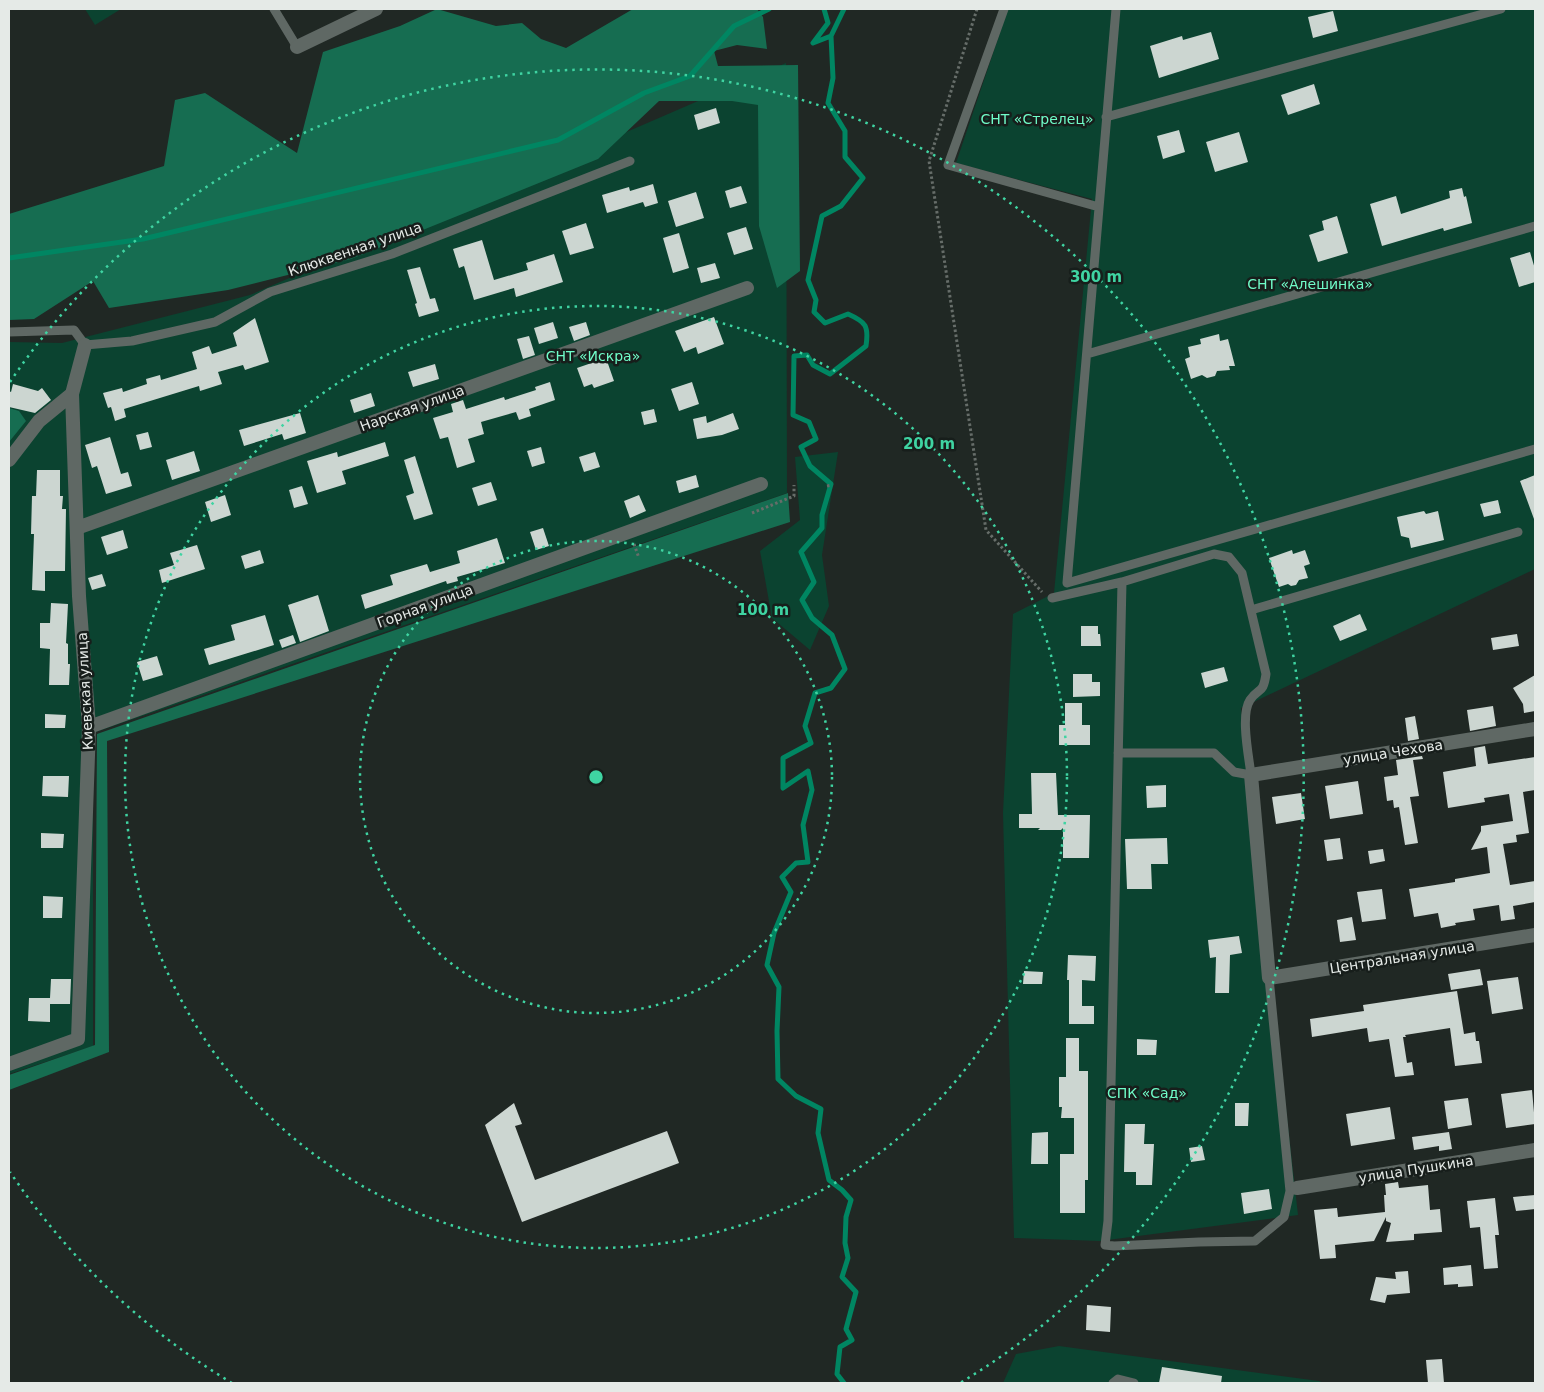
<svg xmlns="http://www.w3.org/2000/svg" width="1544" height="1392" viewBox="0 0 1544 1392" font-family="'DejaVu Sans',sans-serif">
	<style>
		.green { fill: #0b4330 }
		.forest { fill: #166d51 }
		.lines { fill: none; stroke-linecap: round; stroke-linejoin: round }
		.stream { stroke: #008662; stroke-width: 5 }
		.building { fill: #ccd6d1 }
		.path { stroke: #666d69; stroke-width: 3; stroke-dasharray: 2.5 2.5; stroke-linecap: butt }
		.service { stroke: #5f6864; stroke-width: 9 }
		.minor { stroke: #5f6864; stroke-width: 14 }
		.ring { fill: none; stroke: #3fd4a2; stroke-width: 2.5; stroke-dasharray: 2.5 5 }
		.labels { text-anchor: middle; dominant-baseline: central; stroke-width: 5; stroke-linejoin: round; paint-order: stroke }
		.park-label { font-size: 14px; fill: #70fdc9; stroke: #171e1b }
		.street-label { font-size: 14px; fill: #e5eae7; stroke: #171e1b }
		.centre { fill: #3fd4a2; stroke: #171e1b; stroke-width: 2.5 }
		.ring-label { font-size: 15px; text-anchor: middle; font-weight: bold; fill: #3fd4a2; stroke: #171e1b; stroke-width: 5; stroke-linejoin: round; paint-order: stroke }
	</style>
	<rect width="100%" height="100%" fill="#202824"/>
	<path class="green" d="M85 9H121L95 25Z
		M1008 9H1535V569L1241 708 1298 1215 1100 1241 1014 1238 1003 813 1013 614 1054 593 1092 199 956 163Z
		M786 63 787 493 93 733V1046L9 1074V342L62 343 250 295Z
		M838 452 822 555 829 606 810 650 772 618 760 551 800 520 795 457Z
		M1059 1346 1319 1381 1324 1383H1003L1016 1354Z"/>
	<path class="forest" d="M437 9 496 26 522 23 541 39 566 48 633 9H757L763 17 767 49 737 45 714 51 718 66 798 65 800 271 777 288 759 226 758 105 732 101H659L598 159 351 259 228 290 109 308 93 281 34 319 9 320V214L164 166 175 100 205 93 297 153 323 52 400 26Z
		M9 408 19 411 26 421 9 442Z
		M788 493 790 522 107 741 109 1052 9 1090V1075L95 1045 97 734Z"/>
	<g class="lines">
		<path class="stream" d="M824 9 828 23 813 43 831 36
			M9 258 143 239 558 140 644 93 690 76 734 26 769 9
			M844 1383 837 1374 840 1347 852 1340 846 1329 856 1292 842 1277 848 1258 845 1243 846 1217 851 1200 842 1190 829 1180 818 1133 821 1109 796 1096 778 1079 777 1031 779 987 767 965 774 933 791 892 782 877 796 863 808 862 803 825 812 790 808 771 783 788V758L811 743 805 726 815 693 831 688 845 669 832 635 812 618 802 600 814 582 801 552 822 528V515L831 484 810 466 801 447 816 439 809 422 793 415 794 356 807 355 813 365 830 374 866 346C869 326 866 322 848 314L825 323 814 312 816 300 808 280 822 216 841 206 863 178 845 157V131L828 103 833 78 831 36 844 9"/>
	</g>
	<path class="building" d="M1333 11 1338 31 1313 38 1308 17Z
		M1211 32 1219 59 1159 78 1150 46 1182 36 1183 40Z
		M1314 84 1320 104 1288 115 1281 95Z
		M716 108 720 123 698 130 694 115Z
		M1179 130 1185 152 1163 159 1157 136Z
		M1239 132 1248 162 1215 172 1206 142Z
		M653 184 658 203 645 207 643 202 607 213 602 195 629 187 630 191Z
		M741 186 747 203 730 208 725 191Z
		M1462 188 1464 197 1466 196 1472 223 1444 231 1443 228 1382 246 1370 204 1396 196 1401 214 1450 198 1449 191Z
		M696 192 704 218 676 227 668 201Z
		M1337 216 1348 253 1318 262 1309 235 1324 230 1322 221Z
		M586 223 594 248 570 255 562 231Z
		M746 227 753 249 734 255 727 233Z
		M679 233 689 268 673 273 663 238Z
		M482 240 494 280 528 270 526 263 554 254 563 282 516 297 514 288 474 300 464 266 459 268 453 249Z
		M1530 252 1535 269V282L1519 287 1510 258Z
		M715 263 720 278 701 283 697 268Z
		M420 267 430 299 435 298 439 311 419 317 415 304 417 303 407 270Z
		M714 317 724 344 698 354 696 347 684 352 675 331Z
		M255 318 269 362 245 370 243 365 218 372 222 384 200 391 199 386 124 409 126 417 115 421 111 407 108 408 103 393 122 388 123 392 147 384 146 379 160 375 161 380 197 369 192 352 209 346 212 354 237 346 233 333Z
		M553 322 558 338 539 344 534 328Z
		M586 322 590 335 574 341 569 327Z
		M1219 334 1220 341 1228 339 1235 366H1229L1230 370 1217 371 1215 376 1207 378 1202 375 1191 379 1185 359 1190 357 1188 347 1201 344 1200 339Z
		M529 336 535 355 523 359 517 339Z
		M606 358 614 381 594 388 592 384 584 387 577 368Z
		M435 364 439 379 413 387 408 372Z
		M550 382 555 400 529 409 531 416 519 420 516 412 481 422 484 434 468 439 475 462 457 468 448 437 440 439 433 418 453 412 451 404 463 400 466 409 504 397 505 400 536 390 535 387Z
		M692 382 699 404 679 411 671 389Z
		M13 384 38 391 42 388 51 400 35 413 9 407V391L11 392Z
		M371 393 375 406 354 413 350 400Z
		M654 409 657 422 644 425 641 412Z
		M300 413 306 433 284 440 282 434 244 446 239 430Z
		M733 413 739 429 722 435 697 439 693 419 706 416 707 423Z
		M148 432 152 447 140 450 136 435Z
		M110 437 121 474 128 472 132 486 106 494 97 466 92 468 85 445Z
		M385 442 389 456 342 471 346 484 317 493 307 461 337 452 338 457Z
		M541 447 545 463 532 467 527 451Z
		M194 451 200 471 172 480 166 460Z
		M595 452 600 467 584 472 579 457Z
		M415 456 433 514 414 520 406 496 414 493 404 460Z
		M37 470H60V496H63L62 509H66L65 571H45V591L32 590 34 534H31L32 496H36Z
		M696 475 699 487 679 493 676 481Z
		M1535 475V519H1534L1520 481Z
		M491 482 497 500 478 506 472 488Z
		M302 486 308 504 294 508 289 490Z
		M225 495 231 515 211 522 205 502Z
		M639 495 646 511 630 518 624 501Z
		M1498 500 1501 513 1484 517 1480 504Z
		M1424 511 1426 514 1438 511 1444 540 1411 548 1409 538 1401 536 1397 517Z
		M543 528 549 546 536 550 530 532Z
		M123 530 128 548 107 555 101 537Z
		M497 538 505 563 457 577 458 581 447 584 446 581 365 609 361 595 393 585 390 575 427 564 430 572 460 563 457 551Z
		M197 545 205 569 162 583 159 570 174 565 170 553Z
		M260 550 264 563 245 569 241 556Z
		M1292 550 1293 554 1305 550 1310 564 1304 566 1308 578 1299 580 1296 585 1291 586 1288 584 1279 587 1269 558Z
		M102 574 106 586 92 590 88 578Z
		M318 595 329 631 300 642 288 605Z
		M51 603 68 604 66 643 68 644V664H70L69 685H49L50 649 40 648V623H50Z
		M1360 614 1367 630 1340 641 1333 626Z
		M265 615 274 645 209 665 204 649 235 640 231 625Z
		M1081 626H1098V634H1100L1101 646H1081Z
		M1517 634 1519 646 1493 650 1491 638Z
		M293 635 296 643 282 648 279 640Z
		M157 656 163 675 143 681 137 662Z
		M1224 667 1228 681 1205 688 1201 673Z
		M1073 674H1092V682H1100V696L1073 697Z
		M1535 675V711L1524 713 1523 704 1513 688Z
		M1065 703H1082V725H1090V745H1059V725H1065Z
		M1493 706 1496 726 1470 731 1467 710Z
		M45 714 66 715 65 728H45Z
		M1415 716 1419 739 1408 741 1405 718Z
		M1485 746 1488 764 1535 757V790L1523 792 1529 833 1516 835 1517 842 1503 844 1510 885 1535 881V902L1513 906 1515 919 1501 921 1499 905 1473 909 1475 920 1455 923 1456 925 1441 928 1438 913 1414 917 1409 889 1455 882V879L1490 873 1487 847 1471 850 1481 831V826L1513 821 1509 794 1484 798 1485 802 1448 808 1443 772 1476 766 1474 748Z
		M1422 756 1423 759 1413 760 1419 796 1410 797 1418 843 1405 845 1399 807 1394 808 1393 800 1387 801 1384 777 1398 775 1396 760Z
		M1031 773H1056L1058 815H1090L1089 858H1063V828L1061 830H1038L1040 828H1019V814H1032Z
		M43 776H69L68 797 42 796Z
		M1358 781 1363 814 1330 819 1325 786Z
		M1166 785V807L1147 808 1146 786Z
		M1301 793 1305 819 1276 824 1272 797Z
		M41 833 64 834 63 848H41Z
		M1167 838 1168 864H1151L1152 889H1127L1125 839Z
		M1340 838 1343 859 1327 861 1324 840Z
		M1383 849 1385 861 1370 864 1368 851Z
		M1382 889 1386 919 1362 922 1357 892Z
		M43 896 63 897 62 918H43Z
		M1352 917 1356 940 1340 942 1337 920Z
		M1239 936 1242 953 1230 955 1229 993H1215L1216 957 1210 958 1208 940Z
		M1068 955 1096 956 1095 981 1082 980V1006H1094V1024H1069V980H1067Z
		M1480 969 1483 985 1451 990 1448 974Z
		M1024 971 1043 972 1042 984H1023Z
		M1518 977 1523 1009 1492 1014 1487 981Z
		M51 979H71L70 1004H50V1022L28 1021 29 998H50Z
		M1457 991 1464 1034 1475 1032 1476 1041H1479L1482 1063 1455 1066 1450 1028 1405 1035 1406 1037H1403L1407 1063 1412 1062 1414 1075 1395 1077 1389 1039 1369 1042 1367 1028 1312 1037 1310 1019 1364 1011 1363 1005Z
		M1066 1038H1079V1071H1088V1180H1085V1213H1060V1154H1074V1118H1061L1062 1107H1059V1077H1066Z
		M1137 1039 1157 1040 1156 1055H1137Z
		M1532 1090 1535 1124 1506 1128 1501 1094Z
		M1468 1098 1472 1125 1448 1129 1444 1101Z
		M514 1103 522 1124 515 1126 535 1180 667 1131 679 1163 522 1222 485 1125Z
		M1235 1103H1249L1248 1126H1235Z
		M1390 1107 1395 1139 1351 1146 1346 1114Z
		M1125 1124H1145L1144 1144H1154L1152 1185H1136V1172H1124Z
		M1048 1132V1164H1031L1032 1133Z
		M1449 1132 1452 1149 1439 1151V1146L1414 1150 1412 1137Z
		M1202 1146 1205 1160 1191 1162 1189 1148Z
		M1398 1182 1399 1188 1428 1185 1430 1210 1440 1209 1442 1232 1414 1234V1240L1386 1242 1391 1223 1386 1221V1217L1374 1241 1335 1245 1336 1258 1320 1259 1314 1210 1337 1208 1338 1217 1385 1212 1384 1195H1386L1385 1184Z
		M1269 1189 1272 1209 1244 1214 1241 1193Z
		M1535 1195V1209L1516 1211 1513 1197Z
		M1495 1198 1499 1235H1495L1498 1268 1484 1269 1480 1227 1470 1228 1467 1201Z
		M1471 1265 1473 1286 1458 1287V1284L1444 1285 1443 1268Z
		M1408 1271 1410 1293 1387 1295 1385 1303 1370 1300 1376 1277 1396 1279 1395 1272Z
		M1087 1305 1111 1307 1110 1332 1086 1330Z
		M1442 1359 1444 1383H1428L1426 1360Z
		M1162 1367 1222 1376 1221 1383H1159Z"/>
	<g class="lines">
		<path class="path" d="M977 9 929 161 986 530 1042 592
			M827 486 832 485
			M752 513 794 496V485
			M634 544 639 558"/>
		<path class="service" d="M274 9 297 47
			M1004 9 948 165 1099 207
			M1116 9 1067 583 1535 449
			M1106 117 1501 9
			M9 332 74 330 85 345 132 341 215 322 270 292 392 254 630 161
			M1087 354 1535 226
			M1052 598 1122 582
			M1251 610 1518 532
			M1118 753H1214L1234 772 1251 775C1249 757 1240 715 1250 700 1259 687 1263 695 1266 674L1242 573 1229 557 1214 554 1122 582 1108 1221 1105 1245 1114 1246 1199 1242 1255 1241 1284 1217 1290 1191
			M1269 978 1290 1191 1295 1189
			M1113 1383 1118 1379 1134 1383"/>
		<path class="minor" d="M297 47 376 9
			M9 460 39 421 72 394
			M77 528 747 288
			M89 727 761 484
			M1535 729 1251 775 1269 978 1535 935
			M9 1064 78 1039 89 727 79 596 72 394 85 345
			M1297 1188 1535 1150"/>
	</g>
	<g class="ring">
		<circle cx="596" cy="777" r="236"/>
		<circle cx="596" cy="777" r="471"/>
		<path d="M232 1383A707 707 0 0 1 10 1172M10 382A707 707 0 1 1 960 1383"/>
	</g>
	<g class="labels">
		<g class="park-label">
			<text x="1037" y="119">СНТ «Стрелец»</text>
			<text x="1310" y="284">СНТ «Алешинка»</text>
			<text x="593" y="356">СНТ «Искра»</text>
			<text x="1147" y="1093">СПК «Сад»</text>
		</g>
		<g class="street-label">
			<text transform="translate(355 249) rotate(-19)">Клюквенная улица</text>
			<text transform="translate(412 408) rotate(-20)">Нарская улица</text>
			<text transform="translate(425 606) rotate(-20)">Горная улица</text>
			<text transform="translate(85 691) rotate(-93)">Киевская улица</text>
			<text transform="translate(1393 752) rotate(-9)">улица Чехова</text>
			<text transform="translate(1402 957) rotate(-9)">Центральная улица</text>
			<text transform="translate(1416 1169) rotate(-9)">улица Пушкина</text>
		</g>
	</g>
	<circle cx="596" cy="777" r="8" class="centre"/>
	<g class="ring-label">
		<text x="1096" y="282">300 m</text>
		<text x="929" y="449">200 m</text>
		<text x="763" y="615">100 m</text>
	</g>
	<rect width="1544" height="1392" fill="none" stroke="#e5eae7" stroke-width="20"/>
</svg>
